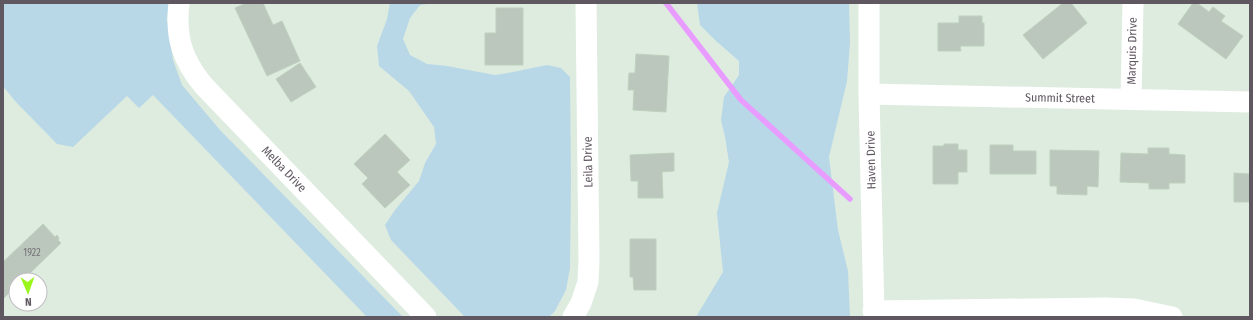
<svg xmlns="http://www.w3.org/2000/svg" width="1253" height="320" viewBox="0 0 1253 320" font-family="'Fira Sans Condensed',sans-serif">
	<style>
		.green { fill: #b8d7e7 }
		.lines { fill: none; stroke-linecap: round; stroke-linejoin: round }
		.stream { stroke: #e99cff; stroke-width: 5.5 }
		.building { fill: #bbc7bc; stroke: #bdd1bd }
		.minor { stroke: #fff; stroke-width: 21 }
		.labels { text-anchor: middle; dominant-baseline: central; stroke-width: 3.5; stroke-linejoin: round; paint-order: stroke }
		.number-label { font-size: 10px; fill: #777478 }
		.street-label { font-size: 12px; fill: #605861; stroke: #fff }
	</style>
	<rect width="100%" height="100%" fill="#deece0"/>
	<path class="green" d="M3 3H169L167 19 173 60 182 85 220 130 403 317H367L153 95 139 108 127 96 73 147 57 144 15 101 3 86Z
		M390 3H436L420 5 410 18 403 39 410 55 427 64 447 66 495 75 508 73 547 65 561 68 570 77 571 181 570 268 566 290 555 311 549 317H465L391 240 385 225 395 210 419 181 425 163 436 144 434 127 409 91 379 66 377 46 387 19Z
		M697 3H849L850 43 847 81 829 157 838 230 848 271 850 317H696L723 272 717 213 729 162 725 137 721 120 724 97 739 75V61L716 41 700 25Z"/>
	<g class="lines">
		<path class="stream" d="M666 3 741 100 850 199"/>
	</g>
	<path class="building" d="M246 3H263L273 25 282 21 300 61 267 76 235 8Z
		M1063 3H1071L1087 23 1043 59 1023 35Z
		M1193 3H1197L1209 12 1213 7 1225 16 1221 21 1243 36 1226 59 1178 24Z
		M496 8H523V65H485V33H496Z
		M959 16H982V23H984V46H960L961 51H938V23H959Z
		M636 54 669 56 666 112 633 110 634 90H628L629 73H635Z
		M300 63 316 87 291 102 276 79Z
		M385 134 410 160 397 172 410 185 385 208 362 184 368 178 354 164Z
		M944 144H958V150H967V172H958V184H933V146H944Z
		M990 145H1013V151H1036V174H990Z
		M1148 148H1169V154L1185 155V183H1169V189H1149V183L1120 182 1121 153 1148 154Z
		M1050 150 1099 151 1098 187 1087 186V195L1057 194V186H1050Z
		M674 153V171L662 172 663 198H638V181H631L630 155Z
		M1234 173 1250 174V202H1234Z
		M43 224 55 237 57 235 59 238 58 240 61 243 23 280H16V286L3 299V262Z
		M630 239H656V290H634L633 277H630Z"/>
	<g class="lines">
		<path class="minor" d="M179 3C175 37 182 59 203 85L426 317
			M869 3V94L874 317
			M869 94 1250 102
			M1131 99 1133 3
			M873 311 1104 308 1134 309 1172 317
			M573 317 581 303 588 282 589 260 586 3"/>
	</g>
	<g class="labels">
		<g class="number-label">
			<text x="32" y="253">1922</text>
		</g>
		<g class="street-label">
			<text transform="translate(1132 51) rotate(-89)">Marquis Drive</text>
			<text transform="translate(1060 98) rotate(1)">Summit Street</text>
			<text transform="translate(871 160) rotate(-91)">Haven Drive</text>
			<text transform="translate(588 162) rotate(-91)">Leila Drive</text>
			<text transform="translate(284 169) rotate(46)">Melba Drive</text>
		</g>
	</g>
	<rect width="1253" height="320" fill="none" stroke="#605861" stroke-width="8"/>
	<g transform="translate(28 292) rotate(178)"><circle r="19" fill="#ffffff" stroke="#bfbcc0"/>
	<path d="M0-3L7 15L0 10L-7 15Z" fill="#9af51c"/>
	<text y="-6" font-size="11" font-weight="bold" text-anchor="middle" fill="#605861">N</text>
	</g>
</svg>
